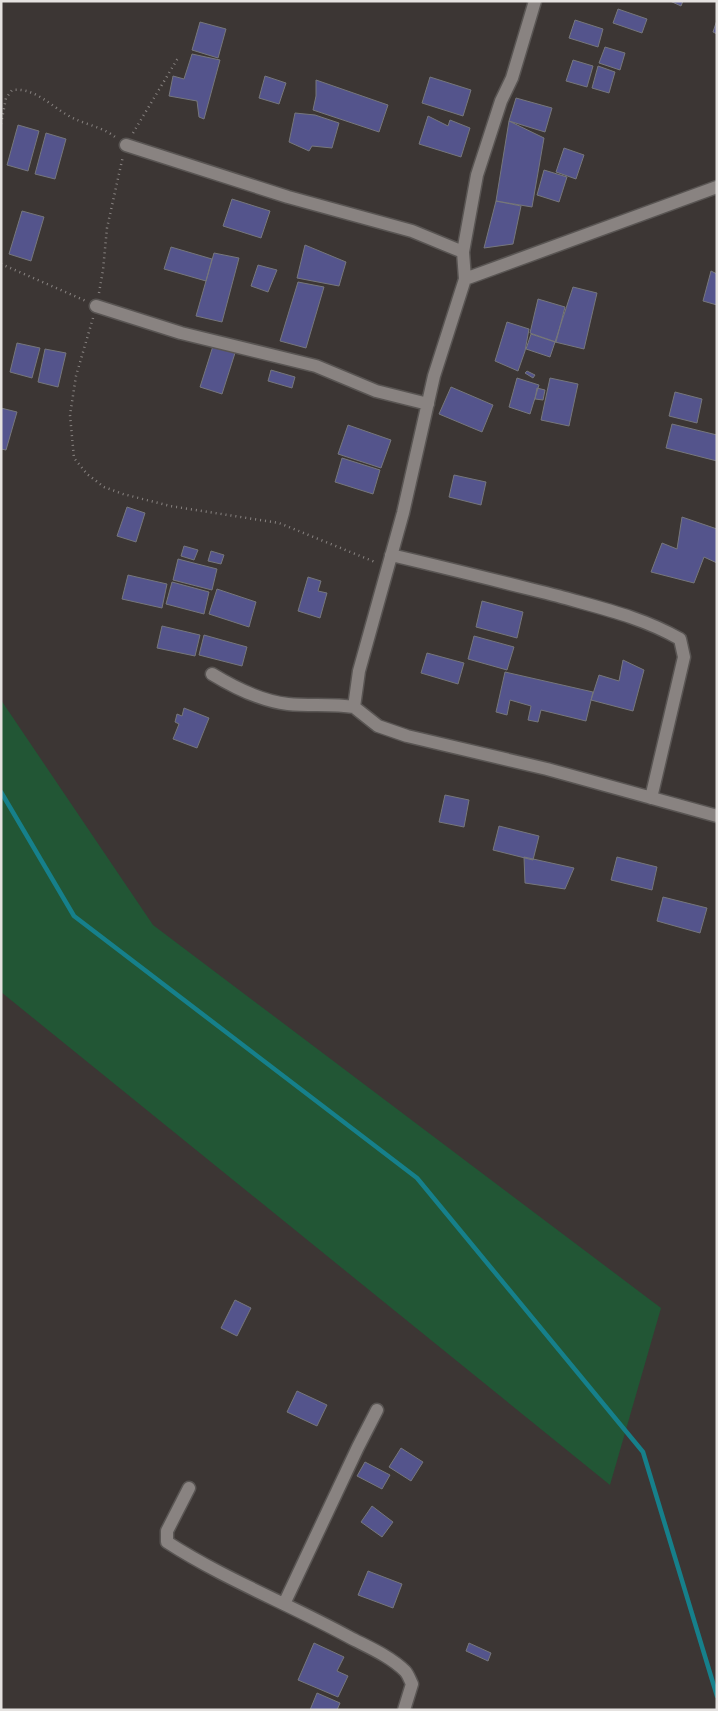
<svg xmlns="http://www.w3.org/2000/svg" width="718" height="1711" viewBox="0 0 718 1711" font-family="'DM Sans',sans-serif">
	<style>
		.green { fill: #225635 }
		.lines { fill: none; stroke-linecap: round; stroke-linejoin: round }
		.stream { stroke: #16808b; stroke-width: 4.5 }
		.building { fill: #54548c; stroke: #76777c }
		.minor-casing { stroke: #595553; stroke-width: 15 }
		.path { stroke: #888381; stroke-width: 2.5; stroke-dasharray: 1 4; stroke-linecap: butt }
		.minor { stroke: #898381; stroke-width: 12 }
	</style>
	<rect width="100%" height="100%" fill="#3c3634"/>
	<path class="green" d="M1 700 153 925 661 1308 610 1485 1 992Z"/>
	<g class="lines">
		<path class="stream" d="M1 792 74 916 417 1178 643 1452 717 1696"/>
	</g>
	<path class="building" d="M670 1H683L681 6Z
		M618 9 647 19 642 33 613 23Z
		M575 20 603 29 598 47 569 38Z
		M717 20V34L713 32Z
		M200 22 226 29 218 58 192 50Z
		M605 47 625 53 620 70 599 63Z
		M192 54 220 60 204 119 199 117 197 101 169 96 173 76 184 79Z
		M573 60 593 66 587 87 566 81Z
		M598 66 615 72 609 93 592 88Z
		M265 76 286 83 279 104 259 98Z
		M430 77 471 90 463 116 422 103Z
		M316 80 388 105 379 132 313 110 316 96Z
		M516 98 552 108 545 132 509 121Z
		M295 113 315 115 339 123 332 148 312 146 309 151 289 142Z
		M428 116 448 126 450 120 470 128 461 157 419 144Z
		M509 121 544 138 532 207 496 201Z
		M18 125 39 131 28 171 7 165Z
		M46 133 66 139 55 179 35 174Z
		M564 148 584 155 576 179 556 172Z
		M544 170 567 177 559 202 537 195Z
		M232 199 270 211 261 238 223 226Z
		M496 201 521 206 513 244 484 248Z
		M22 211 44 217 31 261 9 254Z
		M305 245 346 262 339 286 297 278Z
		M171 247 212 259 206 281 164 269Z
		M214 253 239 258 222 322 196 316Z
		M258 265 277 270 268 292 251 286Z
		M711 271 717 274V305L703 301Z
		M298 282 324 287 306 348 280 341Z
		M573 287 597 293 584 349 555 342Z
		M538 299 565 307 556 342 530 333Z
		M507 322 529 329 525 351 518 371 495 361Z
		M531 334 555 342 550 357 526 349Z
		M17 343 40 348 32 378 10 372Z
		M213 346 235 353 222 394 200 387Z
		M45 349 66 353 58 387 38 382Z
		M271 370 295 377 292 388 268 381Z
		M527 371 535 375 533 378 525 373Z
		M517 378 539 385 530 414 509 407Z
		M550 378 578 384 569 426 541 420Z
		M451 387 493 405 482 432 439 414Z
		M537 388 545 390 543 400 535 399Z
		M675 392 702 399 697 423 669 416Z
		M1 408 17 412 6 450 1 449Z
		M672 424 717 435V461L666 448Z
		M348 425 391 440 381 468 338 454Z
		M342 458 380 470 373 494 335 482Z
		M454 475 486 482 481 505 449 497Z
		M127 507 145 513 136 542 117 536Z
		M682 517 717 529V563L704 557 694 583 651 572 662 543 677 549Z
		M184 546 198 550 194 560 181 556Z
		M211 551 224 555 221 564 208 561Z
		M178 559 217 569 212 590 173 580Z
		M128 575 167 584 162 608 122 599Z
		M308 577 321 581 318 591 327 593 320 618 298 611Z
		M172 582 209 592 204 614 166 604Z
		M217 589 256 602 249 627 209 614Z
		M482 601 523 612 517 638 476 627Z
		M162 626 200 635 195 656 157 648Z
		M204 635 247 647 242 666 199 655Z
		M474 636 514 647 507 670 468 659Z
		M427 653 464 663 458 684 421 673Z
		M623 660 644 670 633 711 591 700 599 675 619 681Z
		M505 672 593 692 586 721 541 710 538 722 528 720 531 706 510 700 507 715 496 712Z
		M184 708 209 718 197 748 173 739 179 724 175 722 177 714 182 716Z
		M445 795 469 800 464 827 439 822Z
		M499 826 539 836 533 860 493 850Z
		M524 857 574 868 565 889 525 883Z
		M617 857 657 867 652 890 611 880Z
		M663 897 707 908 700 933 657 921Z
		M235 1300 251 1308 237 1336 221 1328Z
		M297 1391 327 1405 317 1426 287 1412Z
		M401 1448 423 1462 411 1481 389 1467Z
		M365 1462 390 1475 382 1489 357 1476Z
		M372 1506 393 1522 382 1537 361 1522Z
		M368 1571 402 1584 393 1608 358 1595Z
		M314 1643 344 1657 337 1671 348 1676 338 1697 298 1680Z
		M469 1643 491 1653 488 1661 466 1651Z
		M317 1693 340 1703 337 1710H310Z"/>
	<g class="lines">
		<defs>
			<path id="minor" d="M126 145 288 197 412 231 463 252
				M465 279 717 187
				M96 306 181 333 316 366 376 391 428 404
				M391 555C447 568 502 582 558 596 600 608 642 617 680 639L684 657 651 798
				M212 674C235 688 261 701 288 704 310 706 332 704 354 707L359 671 403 513 434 376 465 279 463 252 477 175 501 101 512 78 535 1
				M354 707 378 726 407 736 547 769 717 816
				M189 1488 167 1531V1542C224 1579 289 1604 349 1637 368 1647 390 1656 405 1671 408 1674 410 1680 412 1684L404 1710
				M284 1604 358 1447 377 1410"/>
		</defs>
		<use href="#minor" class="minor-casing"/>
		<path class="path" d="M1 124 6 98 12 90C37 87 54 110 75 119 88 125 104 128 115 137
			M133 133 178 58
			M1 264 86 301
			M99 293 103 270 107 228 123 156
			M93 318 76 376 70 415 74 458 87 474 104 487 123 494 170 506 279 523 375 562"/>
		<use href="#minor" class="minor"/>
	</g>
	<rect width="718" height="1711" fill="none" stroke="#e5e2e0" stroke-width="5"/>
</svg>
